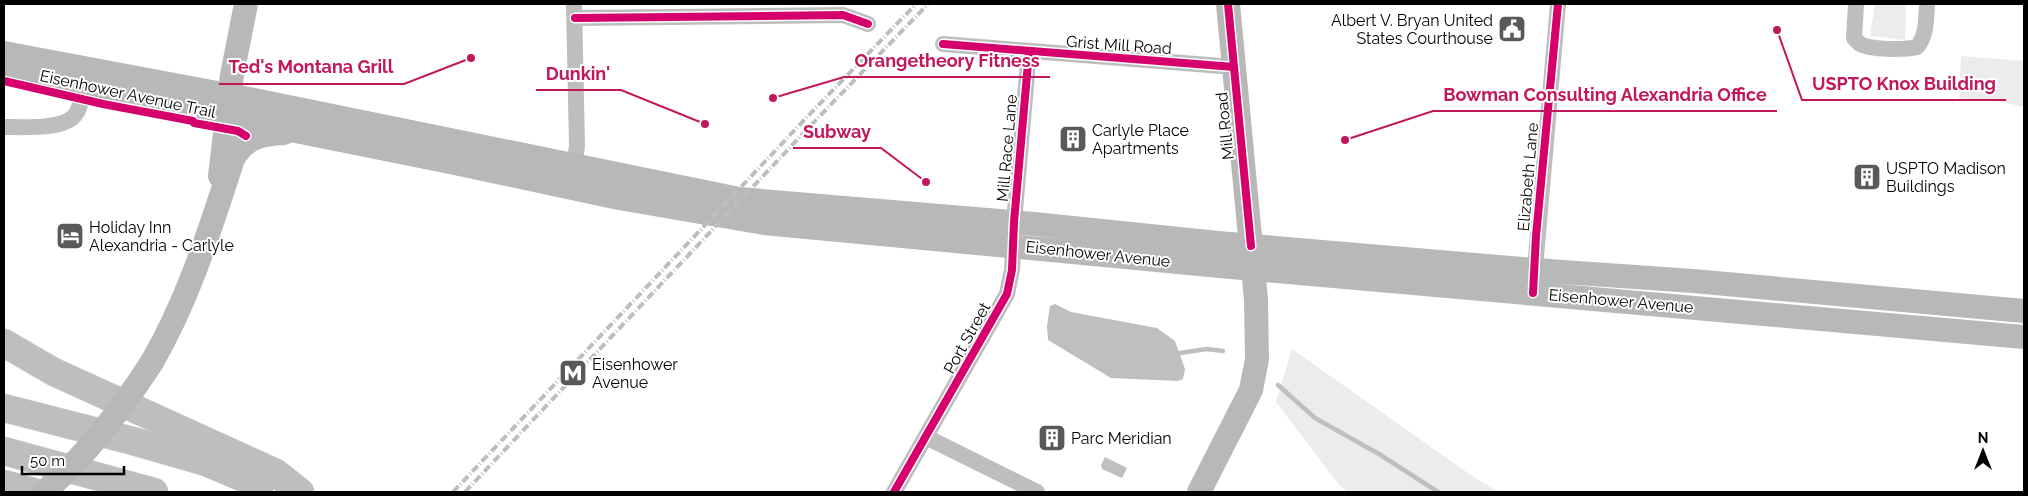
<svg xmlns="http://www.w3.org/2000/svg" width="2028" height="496" viewBox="0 0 2028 496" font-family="Raleway,sans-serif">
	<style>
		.green { fill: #ececec }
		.water { fill: #bfbfbf }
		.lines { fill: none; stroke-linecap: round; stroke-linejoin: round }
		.stream { stroke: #bfbfbf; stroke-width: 4.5 }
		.highway-casing { stroke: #dbdbdb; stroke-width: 29 }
		.street { stroke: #bebebe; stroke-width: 16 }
		.secondary { stroke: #b8b8b8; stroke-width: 24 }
		.highway { stroke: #bebebe; stroke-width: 28 }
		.rail { stroke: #bebebe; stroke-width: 4; stroke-dasharray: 8 2.5 1 2.5; stroke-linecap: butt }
		.secondary-bridge { stroke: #b8b8b8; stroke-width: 24 }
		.cycleway-casing { stroke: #fff; stroke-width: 11 }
		.cycleway { stroke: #d6006c; stroke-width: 8 }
		.labels { text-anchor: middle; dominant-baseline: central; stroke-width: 4; stroke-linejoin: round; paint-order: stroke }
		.poi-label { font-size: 16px; fill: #000; stroke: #fff; text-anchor: start }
		.street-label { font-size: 16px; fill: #000; stroke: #fff }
		.leader { fill: none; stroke: #c2185b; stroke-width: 2 }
		.callout-dot { fill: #c2185b; stroke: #fff; stroke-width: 2 }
		.callout-label { font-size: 18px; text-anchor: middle; font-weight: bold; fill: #c2185b; stroke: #fff; stroke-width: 4; stroke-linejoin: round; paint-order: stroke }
	</style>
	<rect width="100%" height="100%" fill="#fff"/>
	<path class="green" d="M1875 4H1906L1905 40 1870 36Z
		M1961 56 2024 61V107L2003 102 1959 98Z
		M1292 349 1475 478 1500 492H1348L1340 486 1276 402Z"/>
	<path class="water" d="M1055 304 1071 312 1157 328 1175 341 1185 369 1183 379 1178 381 1111 378 1048 340 1047 326 1050 306Z
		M1105 457 1127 468 1122 478 1102 469 1101 465Z"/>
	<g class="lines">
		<path class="stream" d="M1180 353 1207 349 1223 351
			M1278 385 1315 418 1379 454 1438 492"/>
		<defs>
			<path id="highway" d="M4 343 54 372 276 473 300 492
				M4 408 133 441 206 462 260 485
				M4 451 154 492
				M4 484 34 492"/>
		</defs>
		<use href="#highway" class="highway-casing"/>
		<path class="street" d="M1856 4 1854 38C1856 40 1858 42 1860 44 1871 50 1905 50 1917 47 1927 35 1926 19 1927 4
			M575 18 843 15 868 24
			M943 44 1234 67
			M4 127C22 127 64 130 75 115 81 108 81 98 83 89
			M573 174 577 146 574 4
			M1534 280 1558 4
			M926 437 1037 492
			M894 492 1007 294 1012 270 1014 222 1029 52"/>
		<path class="secondary" d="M4 53 249 99 739 199 1034 224 1218 243 1534 270 1693 281 2024 311
			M4 72 450 162 619 198 764 223 1220 266 2024 337
			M220 176 232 75 246 4
			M152 362C189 298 210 229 233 159 245 138 260 134 284 133
			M1199 492 1251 390 1257 359 1256 300 1228 4"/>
		<use href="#highway" class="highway"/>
		<path class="rail" d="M453 492 808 116 916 4
			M465 492 814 122 928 4"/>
		<path class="secondary-bridge" d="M44 492C87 455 121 410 152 362"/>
		<defs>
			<path id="cycleway" d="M1228 4 1251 246
				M575 18 843 15 868 24
				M943 44 1234 67
				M4 81 103 104 193 121 194 123 238 131 246 136
				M1533 293 1536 236 1558 4
				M894 492 1007 294 1012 270 1014 222 1029 52"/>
		</defs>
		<use href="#cycleway" class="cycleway-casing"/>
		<use href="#cycleway" class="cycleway"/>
	</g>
	<defs>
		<symbol id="civic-square" viewBox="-11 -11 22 22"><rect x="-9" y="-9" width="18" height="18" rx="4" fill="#595959" stroke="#fff"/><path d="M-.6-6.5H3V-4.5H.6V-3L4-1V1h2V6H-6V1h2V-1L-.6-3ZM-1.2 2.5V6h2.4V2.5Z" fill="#fff"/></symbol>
		<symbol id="building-square" viewBox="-11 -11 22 22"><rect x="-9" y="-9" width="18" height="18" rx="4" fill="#595959" stroke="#fff"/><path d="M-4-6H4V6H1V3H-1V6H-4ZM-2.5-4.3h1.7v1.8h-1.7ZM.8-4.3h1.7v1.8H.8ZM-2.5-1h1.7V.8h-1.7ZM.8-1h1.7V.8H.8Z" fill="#fff"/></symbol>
		<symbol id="hotel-square" viewBox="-11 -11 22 22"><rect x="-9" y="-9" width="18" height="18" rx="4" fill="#595959" stroke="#fff"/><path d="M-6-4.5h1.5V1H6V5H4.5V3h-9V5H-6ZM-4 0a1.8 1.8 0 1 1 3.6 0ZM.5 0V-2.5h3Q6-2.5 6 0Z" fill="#fff"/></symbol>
		<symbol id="metro-square" viewBox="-11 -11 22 22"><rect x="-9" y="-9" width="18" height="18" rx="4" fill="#595959" stroke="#fff"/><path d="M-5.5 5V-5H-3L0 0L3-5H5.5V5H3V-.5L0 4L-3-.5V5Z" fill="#fff"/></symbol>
	</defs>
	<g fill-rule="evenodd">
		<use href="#civic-square" x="1496" y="13" width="32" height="32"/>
		<use href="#building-square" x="1057" y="123" width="32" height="32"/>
		<use href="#building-square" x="1851" y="161" width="32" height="32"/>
		<use href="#hotel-square" x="54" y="220" width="32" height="32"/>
		<use href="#metro-square" x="557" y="357" width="32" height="32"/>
		<use href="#building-square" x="1036" y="422" width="32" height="32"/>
	</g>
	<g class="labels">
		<g class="poi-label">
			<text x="1493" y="20" text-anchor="end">Albert V. Bryan United<tspan x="1493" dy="18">States Courthouse</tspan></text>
			<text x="1092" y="130">Carlyle Place<tspan x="1092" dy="18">Apartments</tspan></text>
			<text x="1886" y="168">USPTO Madison<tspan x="1886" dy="18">Buildings</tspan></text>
			<text x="89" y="227">Holiday Inn<tspan x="89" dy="18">Alexandria - Carlyle</tspan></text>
			<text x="592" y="364">Eisenhower<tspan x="592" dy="18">Avenue</tspan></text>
			<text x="1071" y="438">Parc Meridian</text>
		</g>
		<g class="street-label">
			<text transform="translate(1119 45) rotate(4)">Grist Mill Road</text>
			<text transform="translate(128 94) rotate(12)">Eisenhower Avenue Trail</text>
			<text transform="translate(1225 126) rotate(-96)">Mill Road</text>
			<text transform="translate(1007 148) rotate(-85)">Mill Race Lane</text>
			<text transform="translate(1528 177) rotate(-85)">Elizabeth Lane</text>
			<text transform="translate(1098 254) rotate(6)">Eisenhower Avenue</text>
			<text transform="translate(1621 301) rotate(5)">Eisenhower Avenue</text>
			<text transform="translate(967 338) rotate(-61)">Port Street</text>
		</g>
	</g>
	<path class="leader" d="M773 98L844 77H1050M471 58L404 84H219M705 124L621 90H536M1777 30L1802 100H2006M1345 140L1433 111H1777M926 182L881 148H793"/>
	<g class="callout-dot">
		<circle cx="773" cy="98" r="5"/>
		<circle cx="471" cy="58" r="5"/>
		<circle cx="705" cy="124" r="5"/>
		<circle cx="1777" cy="30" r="5"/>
		<circle cx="1345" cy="140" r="5"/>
		<circle cx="926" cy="182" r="5"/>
	</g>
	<g class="callout-label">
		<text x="947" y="67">Orangetheory Fitness</text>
		<text x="311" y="73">Ted's Montana Grill</text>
		<text x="578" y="80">Dunkin'</text>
		<text x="1904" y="90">USPTO Knox Building</text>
		<text x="1605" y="101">Bowman Consulting Alexandria Office</text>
		<text x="837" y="138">Subway</text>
	</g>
	<rect width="2028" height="496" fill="none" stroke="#000000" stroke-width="10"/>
	<g transform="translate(1983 451)" stroke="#ffffff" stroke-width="4" paint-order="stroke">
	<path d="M0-4L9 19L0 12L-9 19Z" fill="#000000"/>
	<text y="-8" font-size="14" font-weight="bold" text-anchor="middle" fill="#000000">N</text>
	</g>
	<path d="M22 466v8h102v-8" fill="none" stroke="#000000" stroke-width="2.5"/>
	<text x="30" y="466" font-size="15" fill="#000000" stroke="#ffffff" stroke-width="4" paint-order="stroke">50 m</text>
</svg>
